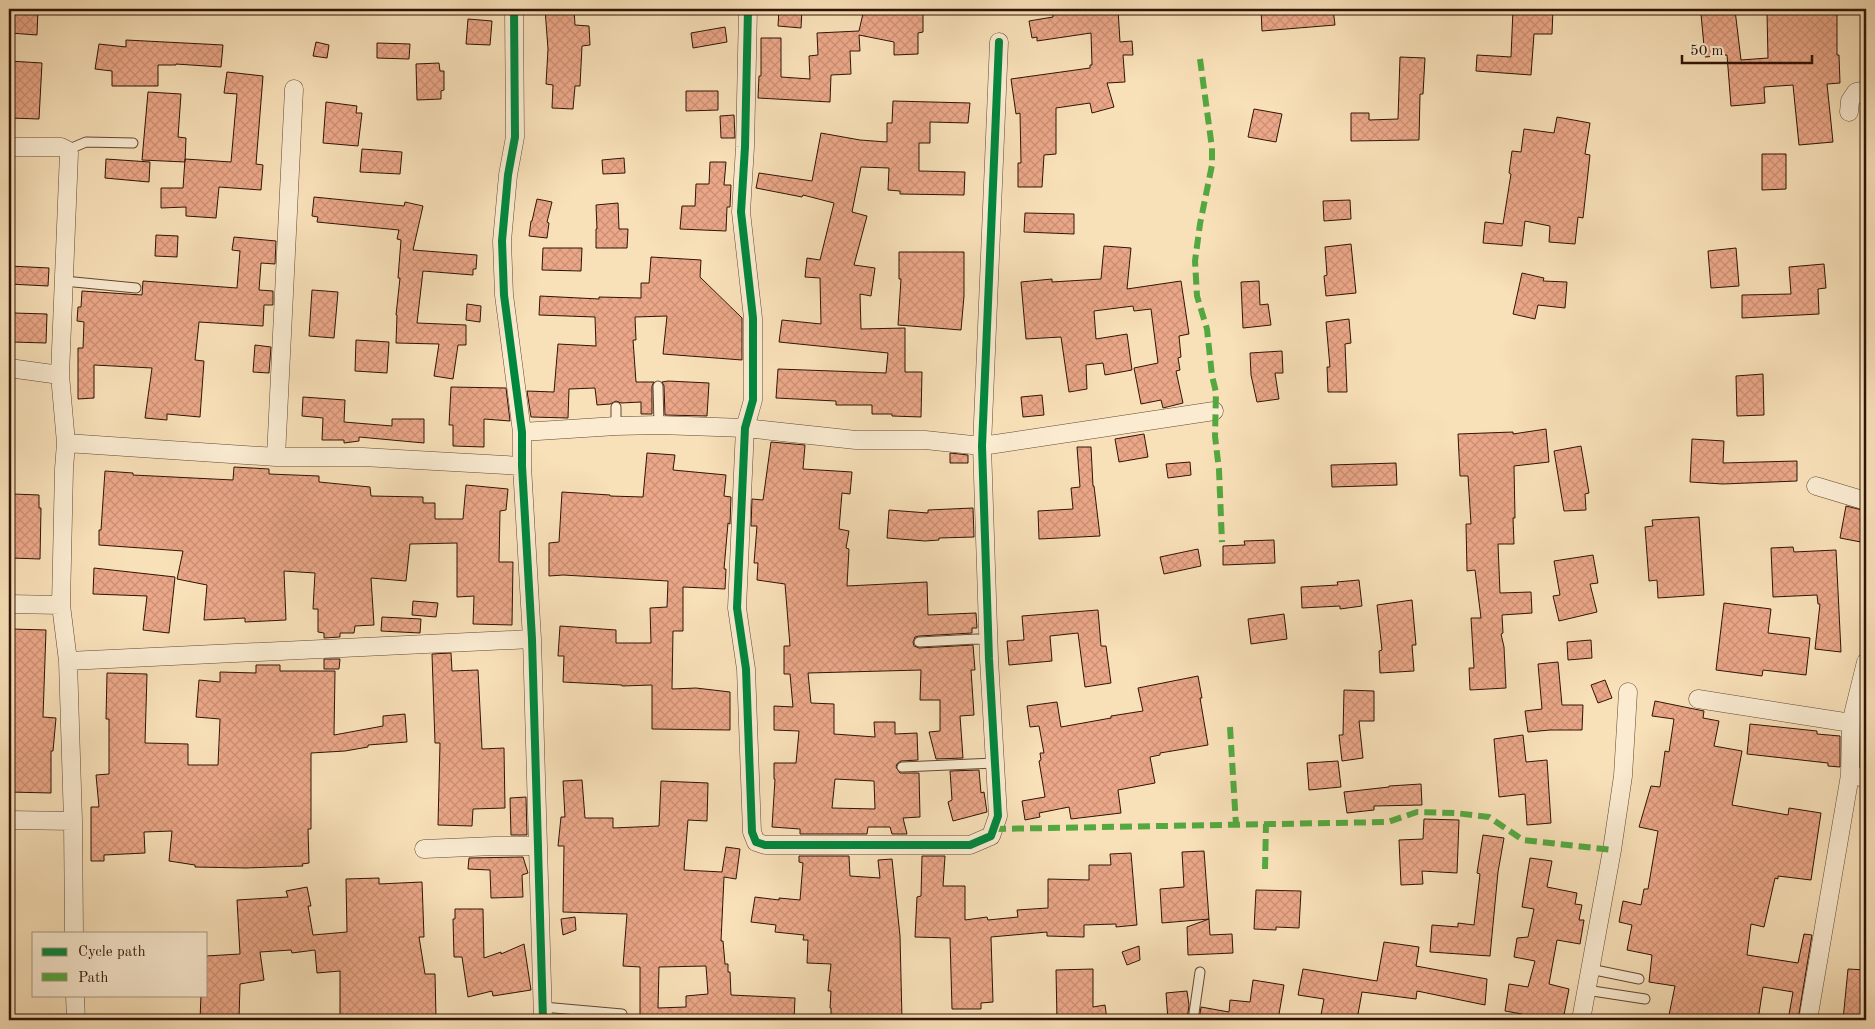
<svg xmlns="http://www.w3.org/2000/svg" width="1875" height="1029" viewBox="0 0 1875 1029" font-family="'Old Standard TT',serif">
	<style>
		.building { fill: url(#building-cross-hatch); stroke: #301406; fill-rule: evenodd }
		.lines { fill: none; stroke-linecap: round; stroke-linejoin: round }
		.lane-casing { stroke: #624732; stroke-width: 11 }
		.street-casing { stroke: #624732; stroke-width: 19 }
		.lane { stroke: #faebd1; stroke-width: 9 }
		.street { stroke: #faebd1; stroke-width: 18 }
		.quiet { stroke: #54a840; stroke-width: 6; stroke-dasharray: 12 6; stroke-linecap: butt }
		.cycleway-casing { stroke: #faebd1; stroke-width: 11 }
		.cycleway { stroke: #00873e; stroke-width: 8 }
	</style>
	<defs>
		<pattern id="building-cross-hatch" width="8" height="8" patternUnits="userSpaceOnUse" patternTransform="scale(1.25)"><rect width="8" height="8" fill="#eba788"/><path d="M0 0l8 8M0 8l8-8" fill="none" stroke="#ca8f74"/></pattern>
	</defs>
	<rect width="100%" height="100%" fill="#f8e0b8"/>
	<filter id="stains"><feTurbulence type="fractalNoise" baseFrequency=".004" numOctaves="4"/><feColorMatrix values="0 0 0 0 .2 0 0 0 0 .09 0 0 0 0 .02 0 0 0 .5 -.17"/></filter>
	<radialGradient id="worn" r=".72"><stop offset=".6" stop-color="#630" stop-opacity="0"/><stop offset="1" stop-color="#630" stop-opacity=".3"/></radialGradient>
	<path class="building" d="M11 9H38L37 35 10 33Z
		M545 9H574L575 25 589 26 590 45 582 46 580 86H575L573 109 552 108 553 85 546 84 548 49Z
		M779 9H802L801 28 778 26Z
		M864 9H923V32L918 33V54L894 55V42L859 35 860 51H850L851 74 831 75 830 102 758 98 759 76H761V38H781V77L810 79 809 56 818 55 817 33 859 31Z
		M1052 9H1118L1120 42 1132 41 1133 55H1123L1125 82 1107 83 1114 107 1092 113 1090 103 1056 108V154L1044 155 1042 187H1018V163H1021L1020 113 1016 114 1011 79 1090 68V65H1092L1091 33 1037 41V37L1032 38 1029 21 1053 17Z
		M1261 9H1333L1335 25 1262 31Z
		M1513 9H1553L1552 34H1534L1531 75 1476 71 1477 55 1511 57Z
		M1735 10 1741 60 1768 58 1767 13 1837 12V55H1839L1840 83 1827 84 1833 142 1799 145 1793 85 1764 87 1765 103 1731 106 1727 55 1705 57 1701 14Z
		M468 19 492 21 490 45 466 44Z
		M725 27 727 42 693 48 691 33Z
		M126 40 223 45 221 67 176 64V65H158V86H112V71L95 69 99 44 126 47Z
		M316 42 329 45 327 58 313 56Z
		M377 43 410 44 409 59 377 58Z
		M1400 57 1425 58 1423 94H1420L1419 140 1351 141V113H1369V120L1398 119Z
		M9 61 42 63 39 119 9 118Z
		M439 63 440 71H444V90L441 91V99L417 100 416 64Z
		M227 72 263 76 256 164 263 165 261 190 219 187 216 218 186 216V207L161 208V188H183L185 159 231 162 237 94 224 93Z
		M686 91H718V110L686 111Z
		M148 92 181 94 178 137 186 138 185 162 142 160Z
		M893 101 970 103 968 123 930 122V143H919V171L965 172 964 195 900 194V191L888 190 889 168 861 167 852 212 867 216 854 265 875 268 871 296 860 294 861 329 905 328V372H922L921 417 892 416V414H872V405H836V401L776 398 778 369 886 373 888 353 779 342 782 320 821 324 820 278 805 277 807 258 820 260 834 203 803 195 802 197 756 188 759 173 812 181 821 133 860 140 887 142V123H892Z
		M326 102 357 106 356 113H362L358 146 323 143Z
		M1254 109 1282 114 1276 142 1248 137Z
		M734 115 735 138H721L720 116Z
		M1557 117 1590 123 1585 154 1590 155 1583 218 1578 217 1575 244 1549 242 1550 226 1525 221 1522 246 1483 243 1485 222 1503 224 1511 174 1509 173 1512 151 1521 152 1524 129 1554 133Z
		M362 149 402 152 400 174 360 172Z
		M1762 154H1786V189L1762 190Z
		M624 158 625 173 603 174 602 160Z
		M106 159 150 162 149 182 105 178Z
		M710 162H726L724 185H731L730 207H727L726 231 680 229 682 206H695L696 184H709Z
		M314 197 404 206 405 202 423 206 413 250 477 255 476 269H473V275L423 271 417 323 466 325V345H458L453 379 434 376 439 344 396 343 397 315H396L400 278H398L401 240 397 239 399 230 317 222 318 217 312 216Z
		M537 199 552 202 547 222 549 223 547 238 529 236 531 221H532Z
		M1350 200 1351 219 1324 221 1323 201Z
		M618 203 619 229H628L627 248H596V229H597L596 205Z
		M1025 213 1074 214V234L1024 232Z
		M156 235 178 236 177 257 155 256Z
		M234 237 276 241 275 264 261 263 259 290 273 291V305H264L263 326 199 322 195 360 204 361 200 417 167 414V420L145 418 152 368 94 365V398L78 399V348H83L84 322 77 321 78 307H81L82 291 142 295 143 281 237 288 240 251 232 250Z
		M1351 244 1356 293 1326 296 1324 276 1327 275 1325 247Z
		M1104 246 1131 248 1127 289 1181 281 1189 334 1179 336 1181 357 1178 358 1180 370 1176 371 1183 403 1163 408 1161 400 1141 404 1134 368 1158 363 1151 309 1134 311 1133 306 1094 311 1096 339 1127 334 1132 370 1105 375 1103 363 1086 365 1087 389 1069 392 1061 337 1026 339 1021 282 1052 279V282L1101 279Z
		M543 248H582L581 271 542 270Z
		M1736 248 1739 286 1711 288 1708 251Z
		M899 252H964V296L961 330 898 325 901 279H899Z
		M651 257 701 260 700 277 742 318V360L663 354 667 316 635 317 636 340H633L636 382H654L652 386V414H641V402L621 403 616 401 610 404 597 405 595 388 569 389 568 418 531 417 527 391 554 392 558 344 596 346 595 317 539 315 540 296 599 299V297L641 298V283H649Z
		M1824 264 1826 288 1818 289 1819 314 1742 318V295L1791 294 1789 267Z
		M9 266 49 268 48 286 9 284Z
		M1522 273 1544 278 1543 281 1567 282 1565 308 1538 305 1535 319 1513 314Z
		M1259 281 1260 305 1268 304 1271 325 1243 328 1241 282Z
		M312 290 338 292 334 338 309 336Z
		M467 304 481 306 480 322 466 320Z
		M14 313 47 314 46 343 13 342Z
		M1349 319 1351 343 1345 344 1347 392H1328L1327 367H1330L1326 322Z
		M356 340 389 342 387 373 355 371Z
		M255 345 271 347 269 373 253 372Z
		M1282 351 1283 373H1275L1279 399 1257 402 1251 375 1250 353Z
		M1763 374 1764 415 1737 416 1736 376Z
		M668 381 709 383 707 416 665 415 664 386 662 382Z
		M451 387 506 388 510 421 484 419V447L453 446V425H449Z
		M1042 395 1044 415 1023 417 1021 397Z
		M303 397 345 400 344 422 392 426V419H424V443L359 437V441L344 443V440H322L323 418 302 416Z
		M1546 429 1549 462 1514 466 1515 518H1513L1514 544H1498L1500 593 1531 592 1532 613 1502 615 1503 633 1501 634 1504 647 1506 688 1470 690 1469 668H1474L1471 618H1481L1475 570 1467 571 1466 524H1471L1468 476H1460L1458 434 1513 432V434Z
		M1144 434 1148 457 1119 462 1115 439Z
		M1692 439 1724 441 1723 463 1797 461V481L1723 484 1690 482Z
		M771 442 805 445 803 469 852 472 850 494 842 493 839 529 849 531 846 548 849 549 847 586 927 582 928 615 976 613 977 628H972V633L919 636 915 637 913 642 914 646 919 648 973 645 975 670H971L974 715 960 716 963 758 936 759 929 732 940 731V700H920L921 670 808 673 811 703 834 704V734L875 737 874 722H895V734L917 733 918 760 901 761 897 764 896 767 900 773H919L920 817 903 818 907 834H892L890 827H868L867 834H800V829L772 827 775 779H774V763H796L799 731 774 730V706L793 707 790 674H784V646H790L785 584 757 580 758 563H754L757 526H751L752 499 763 500ZM835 779 874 781 875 809 832 808Z
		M1581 446 1589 493 1585 494 1586 510 1564 511 1554 451Z
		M1077 447H1091L1093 486H1094L1100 536 1039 539 1038 511 1073 509 1071 488 1080 487Z
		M647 453 675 455 673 470 726 475 724 496 731 497 730 524 728 523 724 569H726L725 589 683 587V631H673L672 689 696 688 730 692V730L652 729V685L622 686V685L563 682 564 656H558L560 626 616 630V643H651L650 608 667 607 668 581 563 575 549 576V543L559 542 562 492 610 495V496L643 497Z
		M950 453 968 455V463H950Z
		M1190 462 1191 475 1168 478 1166 464Z
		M1396 463 1397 485 1332 487 1331 465Z
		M234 467 269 469V474L319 476V482L370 487 371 496 423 497V503H435V519H463L466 485 508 489 506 510 500 511 499 562H513L512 625 473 624 474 596 457 597V543L410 544 406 581 371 578 374 625 355 626 354 633H340V637L324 638V633L318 632V609H313L315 573 284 571 286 620 245 622V618L204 620 207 585 177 579 183 551 99 545V530H101L105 471 133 473V475L233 480Z
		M13 494 39 495V508H41L40 559 11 558Z
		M1846 506 1866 511V543L1840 538Z
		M973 508 974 537 939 538V540L925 541 887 538 889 510 928 513V510Z
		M1699 517 1704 595 1658 598 1657 580 1649 581 1645 527 1653 526 1652 520Z
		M1274 540 1275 563 1223 565V546L1245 545 1244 541Z
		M1793 547 1794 552 1836 550 1841 652 1815 649 1820 604H1818L1817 595 1773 597 1771 548Z
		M1198 549 1201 566 1164 574 1160 557Z
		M1593 555 1598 583 1590 584 1597 612 1559 621 1553 596 1560 595 1554 561Z
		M94 568 175 577 169 633 143 630 147 596 93 594Z
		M1359 580 1362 606 1340 609V606L1302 608 1301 587 1338 585 1337 582Z
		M1412 600 1416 645H1412L1414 671 1380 673 1379 651 1382 650 1377 605Z
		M413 601 438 603 436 617 412 615Z
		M1724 603 1771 609 1768 633 1810 638 1806 675 1763 670 1762 676 1716 670Z
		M1098 610 1101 646H1106L1111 683 1085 687 1078 633 1050 636 1052 661 1009 665 1007 641 1024 640 1022 616Z
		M1284 614 1287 639 1251 644 1248 619Z
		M382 617 421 619 420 633 381 631Z
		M12 629 46 630 43 717 56 718 53 751H51V793L9 792V748L13 705 9 704Z
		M1591 640 1592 658 1568 660 1567 642Z
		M451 653 452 671 478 670 482 749 504 748 505 808 473 809 472 826 438 825 440 743H435L432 654Z
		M324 659H340L339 669H324Z
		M1558 662 1562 705H1583L1582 730H1550L1528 732 1525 711 1542 709 1538 664Z
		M256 665H280V671H335L334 735 383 726V716L405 714 407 742 368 745V747L345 751 311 753V829H308L309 863 302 864 303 866 246 868 195 867V865L169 861 172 831 144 832 145 853 104 855V861H91V807H99L96 775 109 774V719H106L107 673 147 674 145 743 188 744V765H218L220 719 196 717 199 680 220 682V672L256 673Z
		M1198 676 1202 698H1200L1208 745 1160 753V755L1150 757 1155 783 1118 790 1121 813 1071 819 1069 807 1039 813 1040 817 1025 820 1022 801 1045 797 1039 761 1041 760 1040 753H1044L1039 726 1030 727 1027 706 1057 702 1061 727 1111 718V716L1143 711 1138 688Z
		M1605 680 1612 698 1598 703 1591 685Z
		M1344 690 1374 691V721H1359L1363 758 1342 761 1339 735H1343Z
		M1655 701 1704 711 1703 718 1719 721 1714 746 1742 751 1732 805 1788 815 1789 808 1821 813 1811 880 1778 876V879L1775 878 1764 927 1751 924 1747 955 1798 963 1804 934 1812 935 1798 1020H1788L1793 992 1763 987 1758 1020H1668L1675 986 1649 982 1652 955 1627 950 1632 925 1619 922 1623 901 1641 905 1644 889H1648L1658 831 1639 827 1651 786 1660 787 1665 751 1669 752 1674 719 1652 716Z
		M1750 724 1817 731V734L1840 736V767L1828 766V763L1747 754Z
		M1523 735 1526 762 1547 760 1551 823 1527 825 1525 794 1499 797 1494 739Z
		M1338 761 1341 787 1309 790 1307 763Z
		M979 770 981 793 984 792 987 812 953 821 948 802 952 800 950 771Z
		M582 780 585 818H613V828L659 826 661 781 708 783 707 821 688 820 684 870 722 872 726 847 740 849 736 879 724 877 721 941H723L725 964H728V972H730L731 995 795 998 794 1020H640V967L623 966 627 914 563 912 564 846H558L561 817H565L563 781ZM706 966 708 994 686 996V1007L658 1008 659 967Z
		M1421 784 1422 805 1374 806V810L1347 813 1344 792 1389 787V786Z
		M526 797 527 835H511L510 798Z
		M1424 819 1459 820 1457 873 1422 871 1423 884 1401 885 1399 840 1423 839Z
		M1483 835 1504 838 1498 872 1490 956 1430 952 1432 925 1458 927V923L1474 925 1480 874 1477 873Z
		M1204 851 1209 919 1162 923 1160 889 1184 887 1182 852Z
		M1131 853 1137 925 1116 927V924L1084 925V937L1047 936V932L991 937 993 1002 981 1003V1009H952L950 938 915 937 917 897 921 896 922 856H945L943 886H965V920L987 917 988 920 1018 917 1017 910 1048 908V879L1089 880V865H1111L1110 854Z
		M799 856H849L850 876 880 878 878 860 892 859 900 936 902 1020H831V1008H830L831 991H828L831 964 807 963 808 940H803L804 935 775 932 776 925 751 922 755 897 779 900V898L800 900 803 863 799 862Z
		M523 857 528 873 522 875 523 897 491 898 490 870 468 869 469 858Z
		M1530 858 1552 861 1547 887 1577 893 1575 904 1582 905 1579 920H1584L1580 944 1557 940 1549 984 1569 989 1563 1020H1536L1521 1017 1522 1014 1505 1011 1509 984 1528 987 1535 961 1514 957 1517 938 1528 937 1534 909 1522 907Z
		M379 878V884L422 882 424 937H419L425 974H435L436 1018H423V1020H340V971L317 973 315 950 292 953 291 950 260 952 264 980 240 984 239 1020H200L201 995H206V956L240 954 237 900 288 897 286 891 307 887 311 906H308L313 935 347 932 346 879Z
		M1256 890 1301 891 1299 928 1276 927V930L1254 929Z
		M455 909H483L484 958 501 952V954L524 944 531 990 493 996 492 991 468 997 462 957H454L453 919H455Z
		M575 917 576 930 563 935 561 919Z
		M1209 919 1210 935 1232 934 1233 953 1188 955 1187 927Z
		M1384 942 1419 947 1416 966 1487 979 1485 1005 1417 991 1416 999 1362 992 1357 1020H1320L1324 999 1298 995 1303 969 1377 981Z
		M1139 946 1140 960 1127 965 1122 952Z
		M1093 969V1007L1105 1005 1107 1020H1057L1056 970Z
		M1848 969 1866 970V1020H1843Z
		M1253 980 1284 985 1278 1020H1199L1201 1007 1229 1012 1230 1000 1250 1002Z
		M1187 991 1189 1005 1187 1020H1168L1166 993Z"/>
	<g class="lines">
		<defs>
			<path id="lane" d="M67 150 86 142 133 143
				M64 281 136 288
				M658 386 659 425
				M616 407V426
				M919 642 977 639 988 640
				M902 767 995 763
				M1590 969 1639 979
				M1586 990 1645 999
				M543 1007 622 1014
				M1193 1020 1200 972"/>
			<path id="street" d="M514 9 515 137 508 175 502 241 504 295 522 432V466L532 639 543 1020
				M748 9 745 147 741 212 753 318V400L745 428 737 608 746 669 752 832 756 842 765 845H970L991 836 998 816 989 659 982 446 999 42
				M1849 112 1850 101 1856 92 1866 90
				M9 147H61L67 150 69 153 60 375 66 443 276 457H363L522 466
				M9 368 60 375
				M522 432 616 426 659 425 745 428 856 440H925L982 446 1214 411
				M66 443 64 469 61 605 68 661 73 821 74 933
				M276 457 294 89
				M1816 486 1866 501
				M9 604 61 605
				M68 661 532 639
				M1698 699 1851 723
				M1850 775 1866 778
				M9 820 73 821
				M424 849 494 846H538
				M75 995 76 1020
				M1581 1020 1612 850 1623 776 1628 692
				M1808 1020 1850 775 1851 723 1866 662"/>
		</defs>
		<use href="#lane" class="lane-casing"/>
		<use href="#street" class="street-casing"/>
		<use href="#lane" class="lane"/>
		<use href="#street" class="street"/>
		<path class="quiet" d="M1200 59 1212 148V165L1200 224 1195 261 1197 296 1207 329 1212 376 1216 392 1215 436 1219 470 1222 542
			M1230 727 1236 825
			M994 829 1388 822 1417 812 1455 813 1489 817 1523 840 1612 850
			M1265 869 1266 824"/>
		<defs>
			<path id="cycleway" d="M514 9 515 137 508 175 502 241 504 295 522 432V466L532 639 543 1020
				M748 9 745 147 741 212 753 318V400L745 428 737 608 746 669 752 832 756 842 765 845H970L991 836 998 816 989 659 982 446 999 42"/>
		</defs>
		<use href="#cycleway" class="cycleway-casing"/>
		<use href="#cycleway" class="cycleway"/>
	</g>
	<rect width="1875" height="1029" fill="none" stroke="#f8e0b8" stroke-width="30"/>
	<rect x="10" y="10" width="1855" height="1009" fill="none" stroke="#301406" stroke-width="2.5"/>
	<rect x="15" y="15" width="1845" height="999" fill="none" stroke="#301406"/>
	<rect x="32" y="932" width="175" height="65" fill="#faebd1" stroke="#a99580"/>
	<rect x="42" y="948" width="25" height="8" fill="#00873e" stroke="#a99580"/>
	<text x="78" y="956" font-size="15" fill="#301406">Cycle path</text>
	<rect x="42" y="973" width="25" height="8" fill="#54a840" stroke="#a99580"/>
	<text x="78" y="982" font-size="15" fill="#301406">Path</text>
	<path d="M1682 55v8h130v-8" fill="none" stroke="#301406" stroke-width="2.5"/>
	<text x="1690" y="55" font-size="15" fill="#301406" stroke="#faebd1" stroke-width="4" paint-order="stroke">50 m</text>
	<rect width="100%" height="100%" filter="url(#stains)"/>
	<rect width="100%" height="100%" fill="url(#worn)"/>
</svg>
